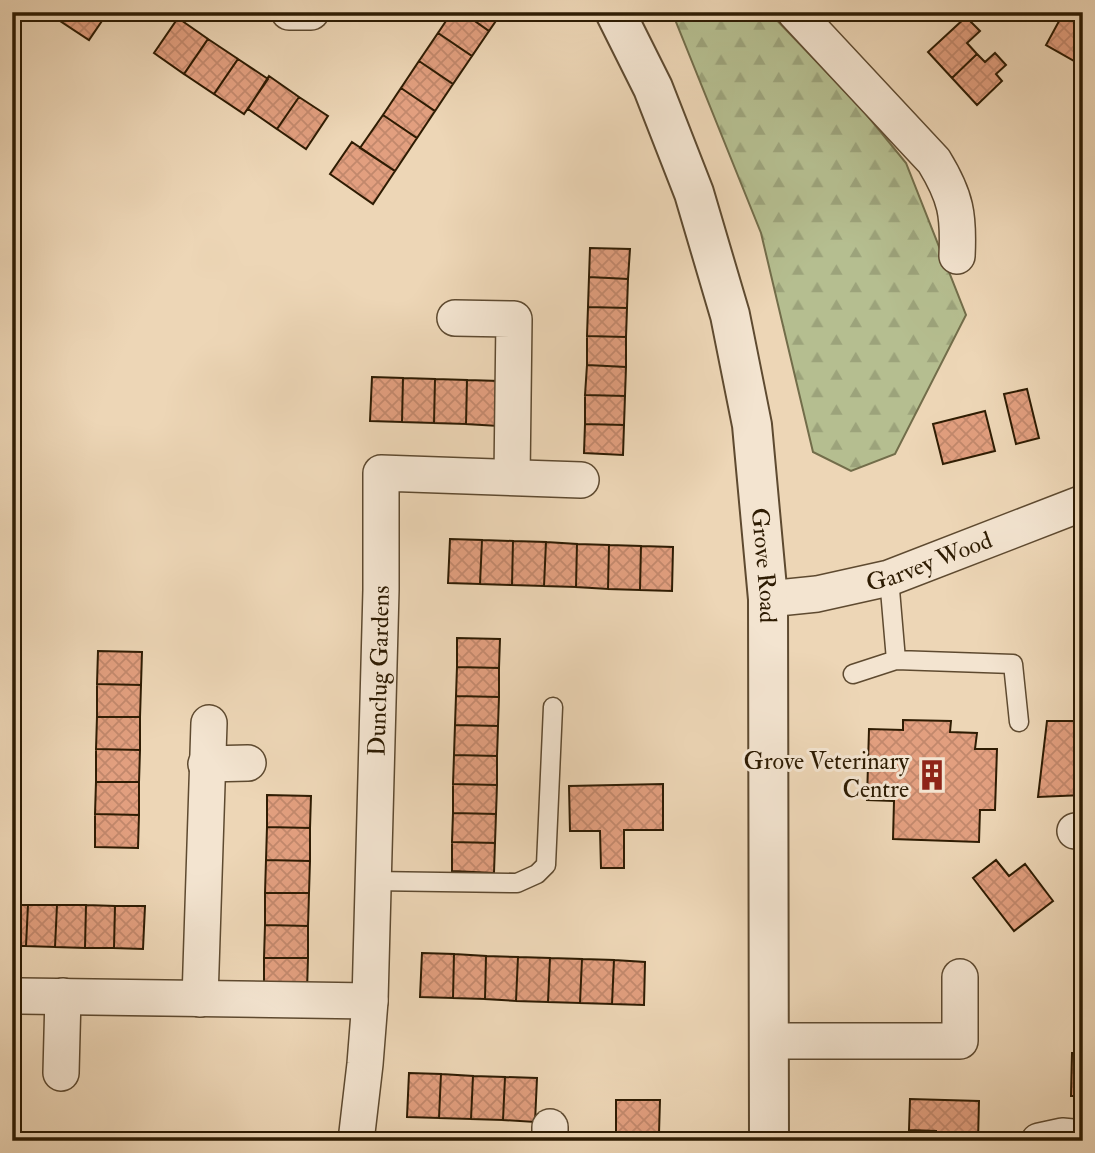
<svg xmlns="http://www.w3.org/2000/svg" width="1095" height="1153" viewBox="0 0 1095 1153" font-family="'IM FELL Double Pica',serif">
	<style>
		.forest { fill: url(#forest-firs); stroke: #726d4a; stroke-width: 2 }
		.building { fill: url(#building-cross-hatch); stroke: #2e1c03; stroke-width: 2 }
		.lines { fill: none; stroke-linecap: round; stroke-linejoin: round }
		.service-casing { stroke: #5e4a30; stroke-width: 21 }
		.minor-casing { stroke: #5e4a30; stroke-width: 38 }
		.tertiary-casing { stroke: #5e4a30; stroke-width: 42 }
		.service { stroke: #f3e4d0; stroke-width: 18 }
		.minor { stroke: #f3e4d0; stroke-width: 35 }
		.tertiary { stroke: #f3e4d0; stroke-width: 38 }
		.labels { text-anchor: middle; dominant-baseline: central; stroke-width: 6; stroke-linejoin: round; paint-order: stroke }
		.street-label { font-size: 24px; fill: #2e1c03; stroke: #f3e4d0 }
		.poi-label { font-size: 24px; fill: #2e1c03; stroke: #f3e4d0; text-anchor: end }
	</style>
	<defs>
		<pattern id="forest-firs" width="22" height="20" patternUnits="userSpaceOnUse" patternTransform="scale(1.75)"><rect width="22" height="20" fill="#b5be90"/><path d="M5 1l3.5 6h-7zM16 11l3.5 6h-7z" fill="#9ca37b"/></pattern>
		<pattern id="building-cross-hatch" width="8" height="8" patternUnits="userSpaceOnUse" patternTransform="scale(1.75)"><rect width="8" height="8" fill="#e29f7f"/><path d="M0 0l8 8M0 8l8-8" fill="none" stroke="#c2886c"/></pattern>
	</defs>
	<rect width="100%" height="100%" fill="#edd6b6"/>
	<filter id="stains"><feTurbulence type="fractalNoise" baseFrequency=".00286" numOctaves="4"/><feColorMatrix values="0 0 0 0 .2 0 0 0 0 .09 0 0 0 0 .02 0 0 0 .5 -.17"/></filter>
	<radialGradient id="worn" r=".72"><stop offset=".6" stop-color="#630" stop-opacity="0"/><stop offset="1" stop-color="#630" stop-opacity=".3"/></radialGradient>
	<path class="forest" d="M672 12H769L862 109 906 163 966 315 895 454 851 471 813 452 761 233Z"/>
	<path class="building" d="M58 12H102L106 15 89 40 54 17Z
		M452 12H462L489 31 472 56 438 33Z
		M462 12H502L489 31Z
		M1064 12H1083V66L1046 45Z
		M966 17 980 31 967 43 977 54 952 78 928 52Z
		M178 18 208 39 184 74 154 53Z
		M438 33 472 56 453 84 419 61Z
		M208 39 238 59 214 94 184 74Z
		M995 53 1006 65 996 74 1002 81 977 105 952 78 977 54 985 62Z
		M238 59 268 79 244 114 214 94Z
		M419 61 453 84 435 111 401 88Z
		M269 76 299 97 277 129 248 109Z
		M401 88 435 111 417 138 383 115Z
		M299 97 328 116 306 149 277 129Z
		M383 115 417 138 395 171 360 148Z
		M352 142 395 171 373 204 330 174Z
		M590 248 630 249 628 279 589 277Z
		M589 277 628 279 627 308 588 307Z
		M588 307 627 308 626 337 587 336Z
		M587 336 626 337V367L587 365Z
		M587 365 626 367 625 396 585 395Z
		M372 377 403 378 402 422 370 421Z
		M403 378 435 379 434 423 402 422Z
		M435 379 467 380 466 424 434 423Z
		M467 380 499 381 498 426 466 424Z
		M1027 389 1039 438 1016 444 1004 394Z
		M585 395 625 396 624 425 585 424Z
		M985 411 995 451 943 464 933 424Z
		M585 424 624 425 623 455 584 453Z
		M450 539 482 540 480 584 448 583Z
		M482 540 513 541 512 585 480 584Z
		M513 541 546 542 544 586 512 585Z
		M546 542 577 544 576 587 544 586Z
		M577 544 609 545 608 589 576 587Z
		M609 545 641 546 640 590 608 589Z
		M641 546 673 547 672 591 640 590Z
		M457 638 500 639 499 668 457 667Z
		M98 651 142 652 141 685 97 684Z
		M457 667 499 668V697L456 696Z
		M97 684 141 685 140 717H97Z
		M456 696 499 697 498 726 455 725Z
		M97 717H140V750L96 749Z
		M903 720 951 721 950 732 977 733 975 749H997L995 810H980L979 842 893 839 894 801 867 800 869 729 903 730Z
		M1047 721H1083V795L1038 797Z
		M455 725 498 726 497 756 454 755Z
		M96 749 140 750 139 782H96Z
		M454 755 497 756V785L453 784Z
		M96 782H139V815L95 814Z
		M453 784 497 785 496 814 453 813Z
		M663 784V830H624V868H601L600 831H570L569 786Z
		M267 795 311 796 310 828 267 827Z
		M453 813 496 814 495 843 452 842Z
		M95 814 139 815 138 848 95 847Z
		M267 827 310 828V861L266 860Z
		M452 842 495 843 494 873 452 871Z
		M266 860 310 861 309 893H265Z
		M996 860 1009 876 1025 864 1053 901 1014 931 973 878Z
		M265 893H309L308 926 265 925Z
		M12 905H28L26 946H12Z
		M28 905H57L55 947 26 946Z
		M57 905H86L85 948 55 947Z
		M86 905 115 906 114 948H85Z
		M115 906H145L143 949 114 948Z
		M265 925 308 926V958H264Z
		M422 953 454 954 453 998 420 997Z
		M454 954 486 956 485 999 453 998Z
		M486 956 518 957 516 1001 485 999Z
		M518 957 550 958 548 1002 516 1001Z
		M264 958H308L307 991H264Z
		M550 958 582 959 580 1003 548 1002Z
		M582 959 614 960 612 1004 580 1003Z
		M614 960 645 962 644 1005 612 1004Z
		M1072 1053H1083V1096H1071Z
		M409 1073 441 1074 439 1118 407 1117Z
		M441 1074 473 1076 471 1119 439 1118Z
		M473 1076 505 1077 503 1120 471 1119Z
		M505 1077 537 1078 535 1122 503 1120Z
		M910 1099 979 1101 978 1141H936V1131L909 1130Z
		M616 1100H660L659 1133 616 1132Z
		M616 1132 659 1133V1141H615Z"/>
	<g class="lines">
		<defs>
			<path id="service" d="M889 578 896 660
				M853 674 896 660 1013 664 1019 722
				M372 881 517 883 537 874 546 865 553 707"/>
			<g id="minor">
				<path d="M289 12H311"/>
				<path d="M795 12 934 161C956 197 959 215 957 256"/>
				<path d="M455 318 514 319 512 477"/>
				<path id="s1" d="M768 599 817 594 889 578 1083 503"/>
				<path d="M206 764 248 763"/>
				<path d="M1075 831 1083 832"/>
				<path d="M21 996 370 1001"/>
				<path d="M200 999 209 723"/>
				<path d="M770 1041H960V977"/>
				<path d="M61 1073 63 996"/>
				<path id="s2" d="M356 1141 365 1064 370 1001 381 590V473L581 480"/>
				<path d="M550 1141V1127"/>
				<path d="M1039 1141 1062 1136 1083 1138"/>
			</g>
			<g id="tertiary">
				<path id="s3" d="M615 12 653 88 694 193 730 315 752 425 768 599 769 1141"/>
			</g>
		</defs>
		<use href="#service" class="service-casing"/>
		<use href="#minor" class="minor-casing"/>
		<use href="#tertiary" class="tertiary-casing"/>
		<use href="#service" class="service"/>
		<use href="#minor" class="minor"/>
		<use href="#tertiary" class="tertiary"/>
	</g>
	<defs>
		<symbol id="building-bare" viewBox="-9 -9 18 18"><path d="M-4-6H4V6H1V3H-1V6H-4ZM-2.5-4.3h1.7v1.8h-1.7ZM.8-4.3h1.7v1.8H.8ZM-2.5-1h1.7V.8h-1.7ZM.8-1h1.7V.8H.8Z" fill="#8f2418" stroke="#f3e4d0" stroke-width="2.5" paint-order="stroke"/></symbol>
	</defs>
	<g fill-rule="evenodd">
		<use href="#building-bare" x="910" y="753" width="44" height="44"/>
	</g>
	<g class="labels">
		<g class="street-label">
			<text stroke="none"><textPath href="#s1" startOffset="166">Garvey Wood</textPath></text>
			<text stroke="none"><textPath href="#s3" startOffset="578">Grove Road</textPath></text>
			<text stroke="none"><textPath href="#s2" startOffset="471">Dunclug Gardens</textPath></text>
		</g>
		<g class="poi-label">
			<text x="909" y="761">Grove Veterinary<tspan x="909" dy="28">Centre</tspan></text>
		</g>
	</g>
	<rect width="1095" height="1153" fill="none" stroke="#edd6b6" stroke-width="42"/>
	<rect x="14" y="14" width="1067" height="1125" fill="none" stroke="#2e1c03" stroke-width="3.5"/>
	<rect x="21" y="21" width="1053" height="1111" fill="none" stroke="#2e1c03" stroke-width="2"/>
	<rect width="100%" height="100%" filter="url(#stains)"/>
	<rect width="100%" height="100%" fill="url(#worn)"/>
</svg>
